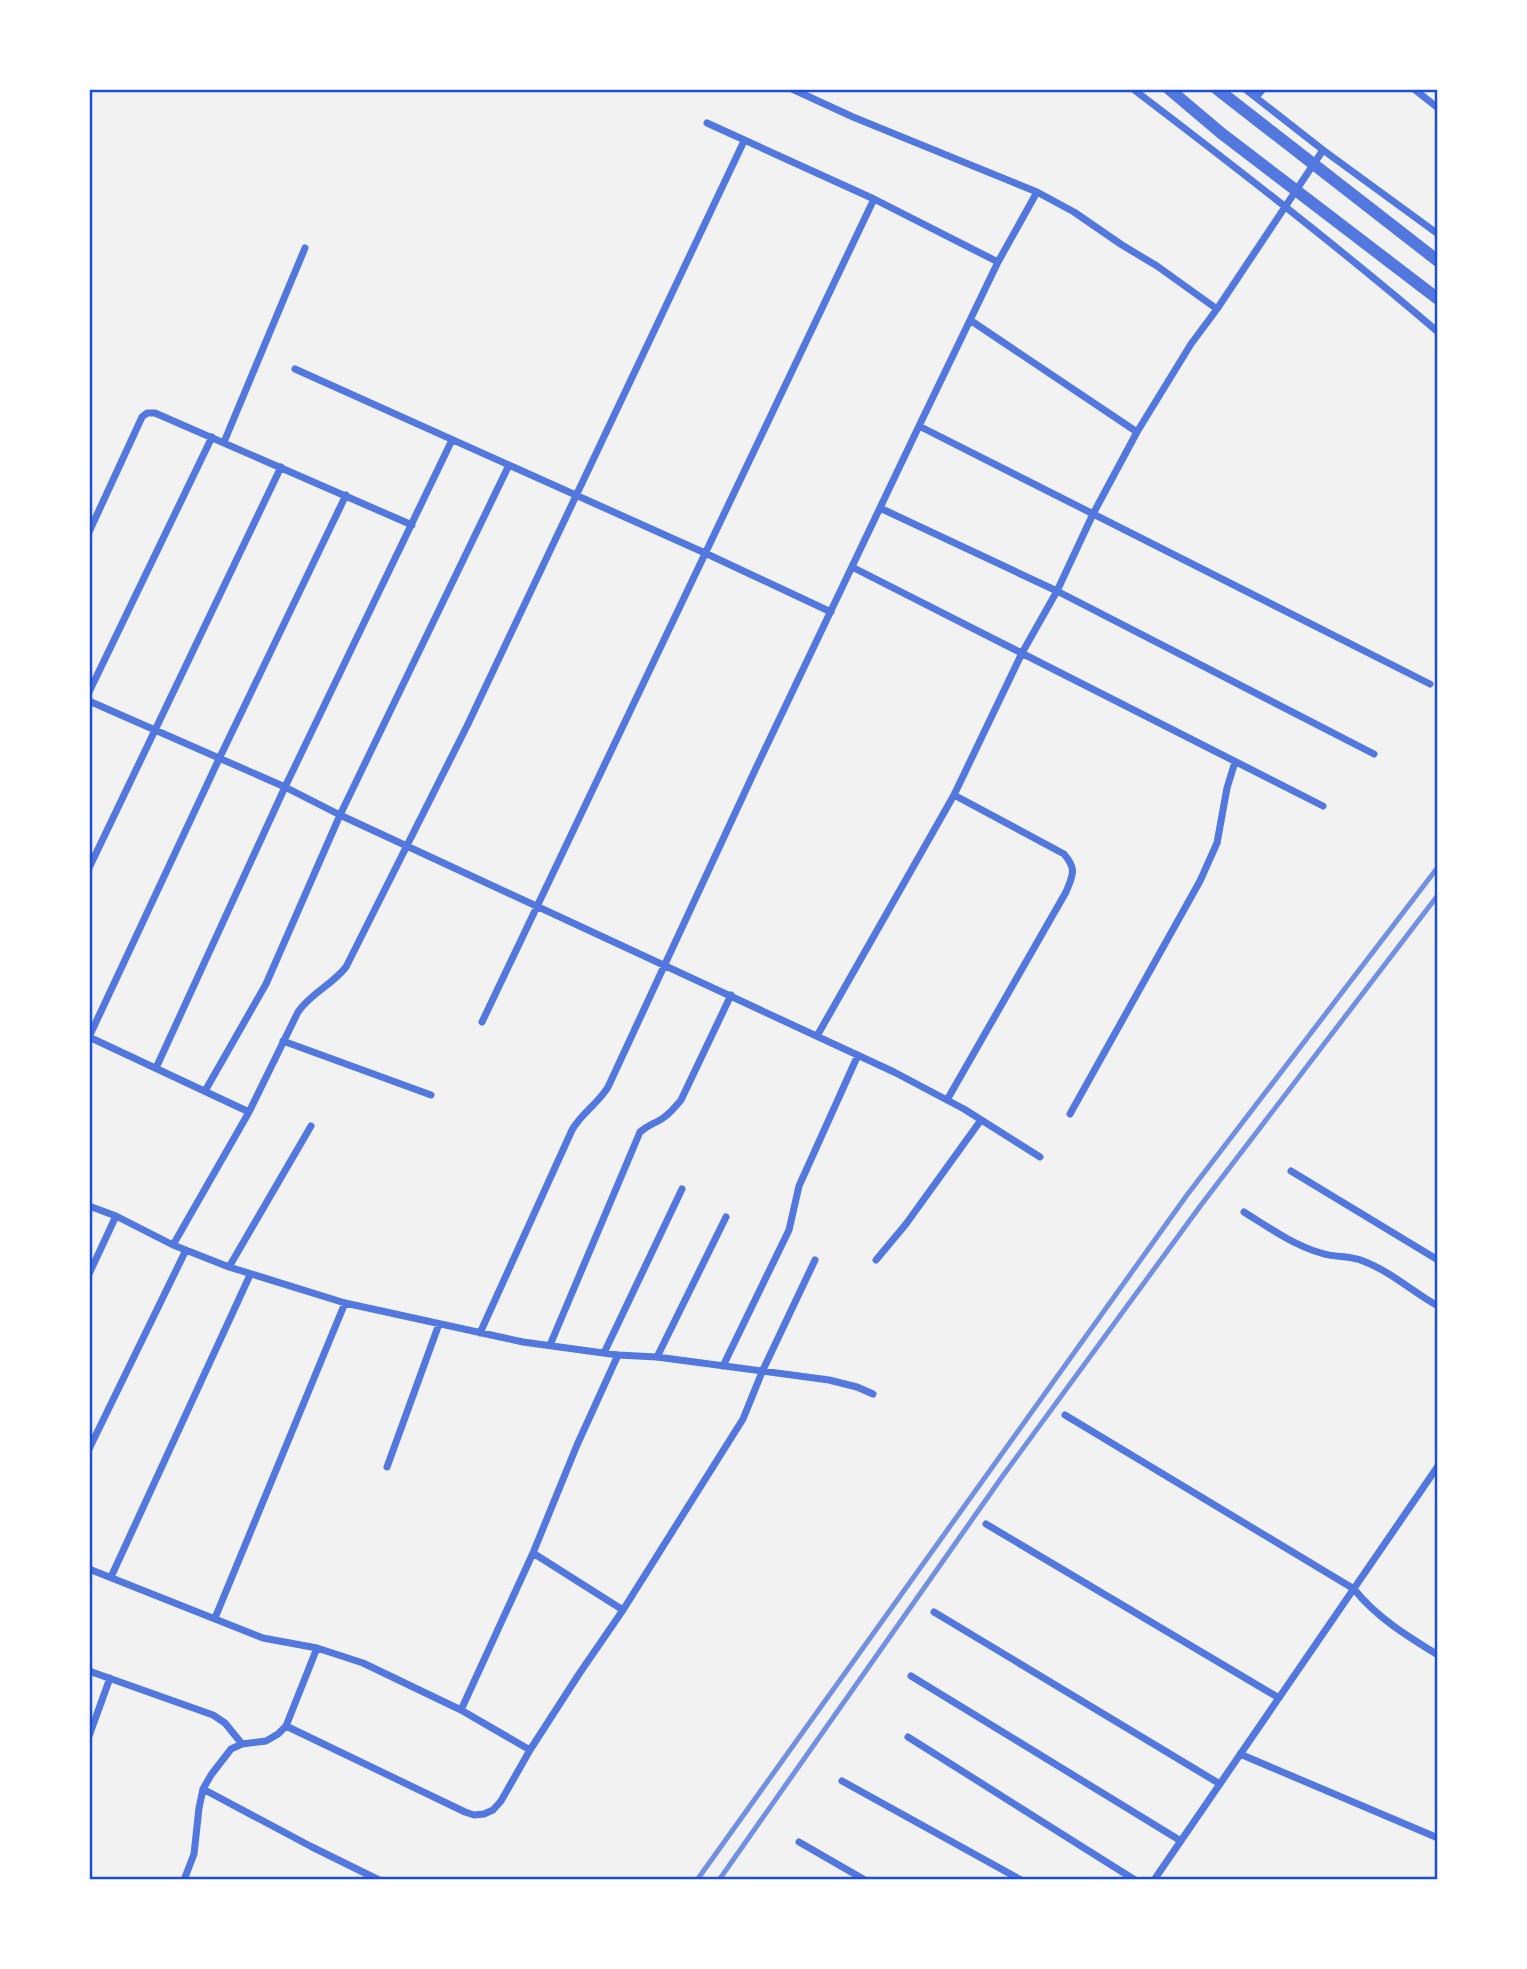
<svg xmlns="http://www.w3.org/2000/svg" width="1527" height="1969" viewBox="0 0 1527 1969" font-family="'Zilla Slab',serif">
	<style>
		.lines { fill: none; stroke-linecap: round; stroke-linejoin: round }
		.minor { stroke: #5277de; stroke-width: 7 }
		.tertiary { stroke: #5277de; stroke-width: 12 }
		.rail { stroke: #7290e2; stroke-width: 5 }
		.neatline { fill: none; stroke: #1d4ed8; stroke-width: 2.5 }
	</style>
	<rect width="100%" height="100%" fill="#f2f2f2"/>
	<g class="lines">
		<path class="minor" d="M792 89 853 117 1037 192 1074 212 1122 245 1157 266 1217 309
			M1133 89C1237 168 1339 247 1438 332
			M1245 89 1323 150 1438 234
			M1414 89 1438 108
			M1256 97 1263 89
			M707 123 874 199 998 262
			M970 320 1137 432
			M295 369 705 553 831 612
			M919 426 1430 684
			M224 442 305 248
			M880 508 1057 591 1374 754
			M89 532 142 417 147 413H155L412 525
			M852 567 1323 806
			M89 692 212 437
			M89 701 285 787 340 815 894 1072 964 1109 1040 1157
			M89 868 281 467
			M482 1022 874 199
			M817 1036 954 795 1022 653 1057 591 1093 514 1137 432 1191 344 1217 309 1323 150
			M283 1041 431 1095
			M156 1068 285 787 452 440
			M205 1091 266 984 340 815 509 465
			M947 1100 1066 892C1073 875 1077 869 1064 854L954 795
			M249 1112 89 1037 219 759 346 495
			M1070 1114 1200 881 1217 843 1227 788 1235 762
			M1291 1171 1438 1260
			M89 1206 116 1216 173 1245 229 1267 345 1303 523 1342 618 1355 657 1357 829 1380 857 1387 873 1394
			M1244 1212C1268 1227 1293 1245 1321 1253 1335 1258 1350 1255 1363 1261 1390 1271 1413 1292 1438 1306
			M173 1245 249 1112 298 1012C311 993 332 985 346 967L467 726 744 141
			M876 1260 906 1224 981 1120
			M229 1267 311 1126
			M89 1274 116 1216
			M480 1333 572 1130C581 1113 598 1104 608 1087L756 768 919 426 998 262 1037 192
			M550 1345 640 1132C648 1125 651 1125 660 1120 669 1115 674 1108 681 1100L731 995
			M604 1353 682 1189
			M657 1357 726 1217
			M723 1366 789 1230 799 1186 858 1055
			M1065 1415 1354 1589C1376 1617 1407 1636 1438 1655
			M89 1449 186 1250
			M387 1467 439 1324
			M986 1524 1279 1698
			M533 1553 623 1610
			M89 1569 263 1638 317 1648 363 1663 461 1710 530 1750
			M111 1577 250 1275
			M934 1612 1220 1784
			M215 1618 345 1303
			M89 1671 213 1715 225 1723 242 1744
			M911 1676 1181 1841
			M461 1710 533 1553 577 1445 618 1355
			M286 1726 465 1812 474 1815 484 1814 493 1810 501 1801 530 1750 579 1674 623 1610 743 1419 762 1372 815 1260
			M89 1736 110 1678
			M908 1737 1135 1880
			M1240 1754 1438 1838
			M842 1781 1021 1880
			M203 1789 312 1847 379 1880
			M799 1842 865 1880
			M184 1880 194 1854 199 1808 203 1789 211 1775 231 1749 242 1744 266 1741 278 1734 286 1726 317 1648
			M1154 1880 1438 1466"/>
		<path class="tertiary" d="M1169 89 1221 133 1438 299
			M1217 89 1438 261"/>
		<path class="rail" d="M697 1880 1187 1195 1438 867
			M719 1880 1002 1477 1201 1205 1438 895"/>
	</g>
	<rect width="1527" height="1969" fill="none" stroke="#ffffff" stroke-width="182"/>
	<rect x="91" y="91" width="1345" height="1787" class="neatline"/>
</svg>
